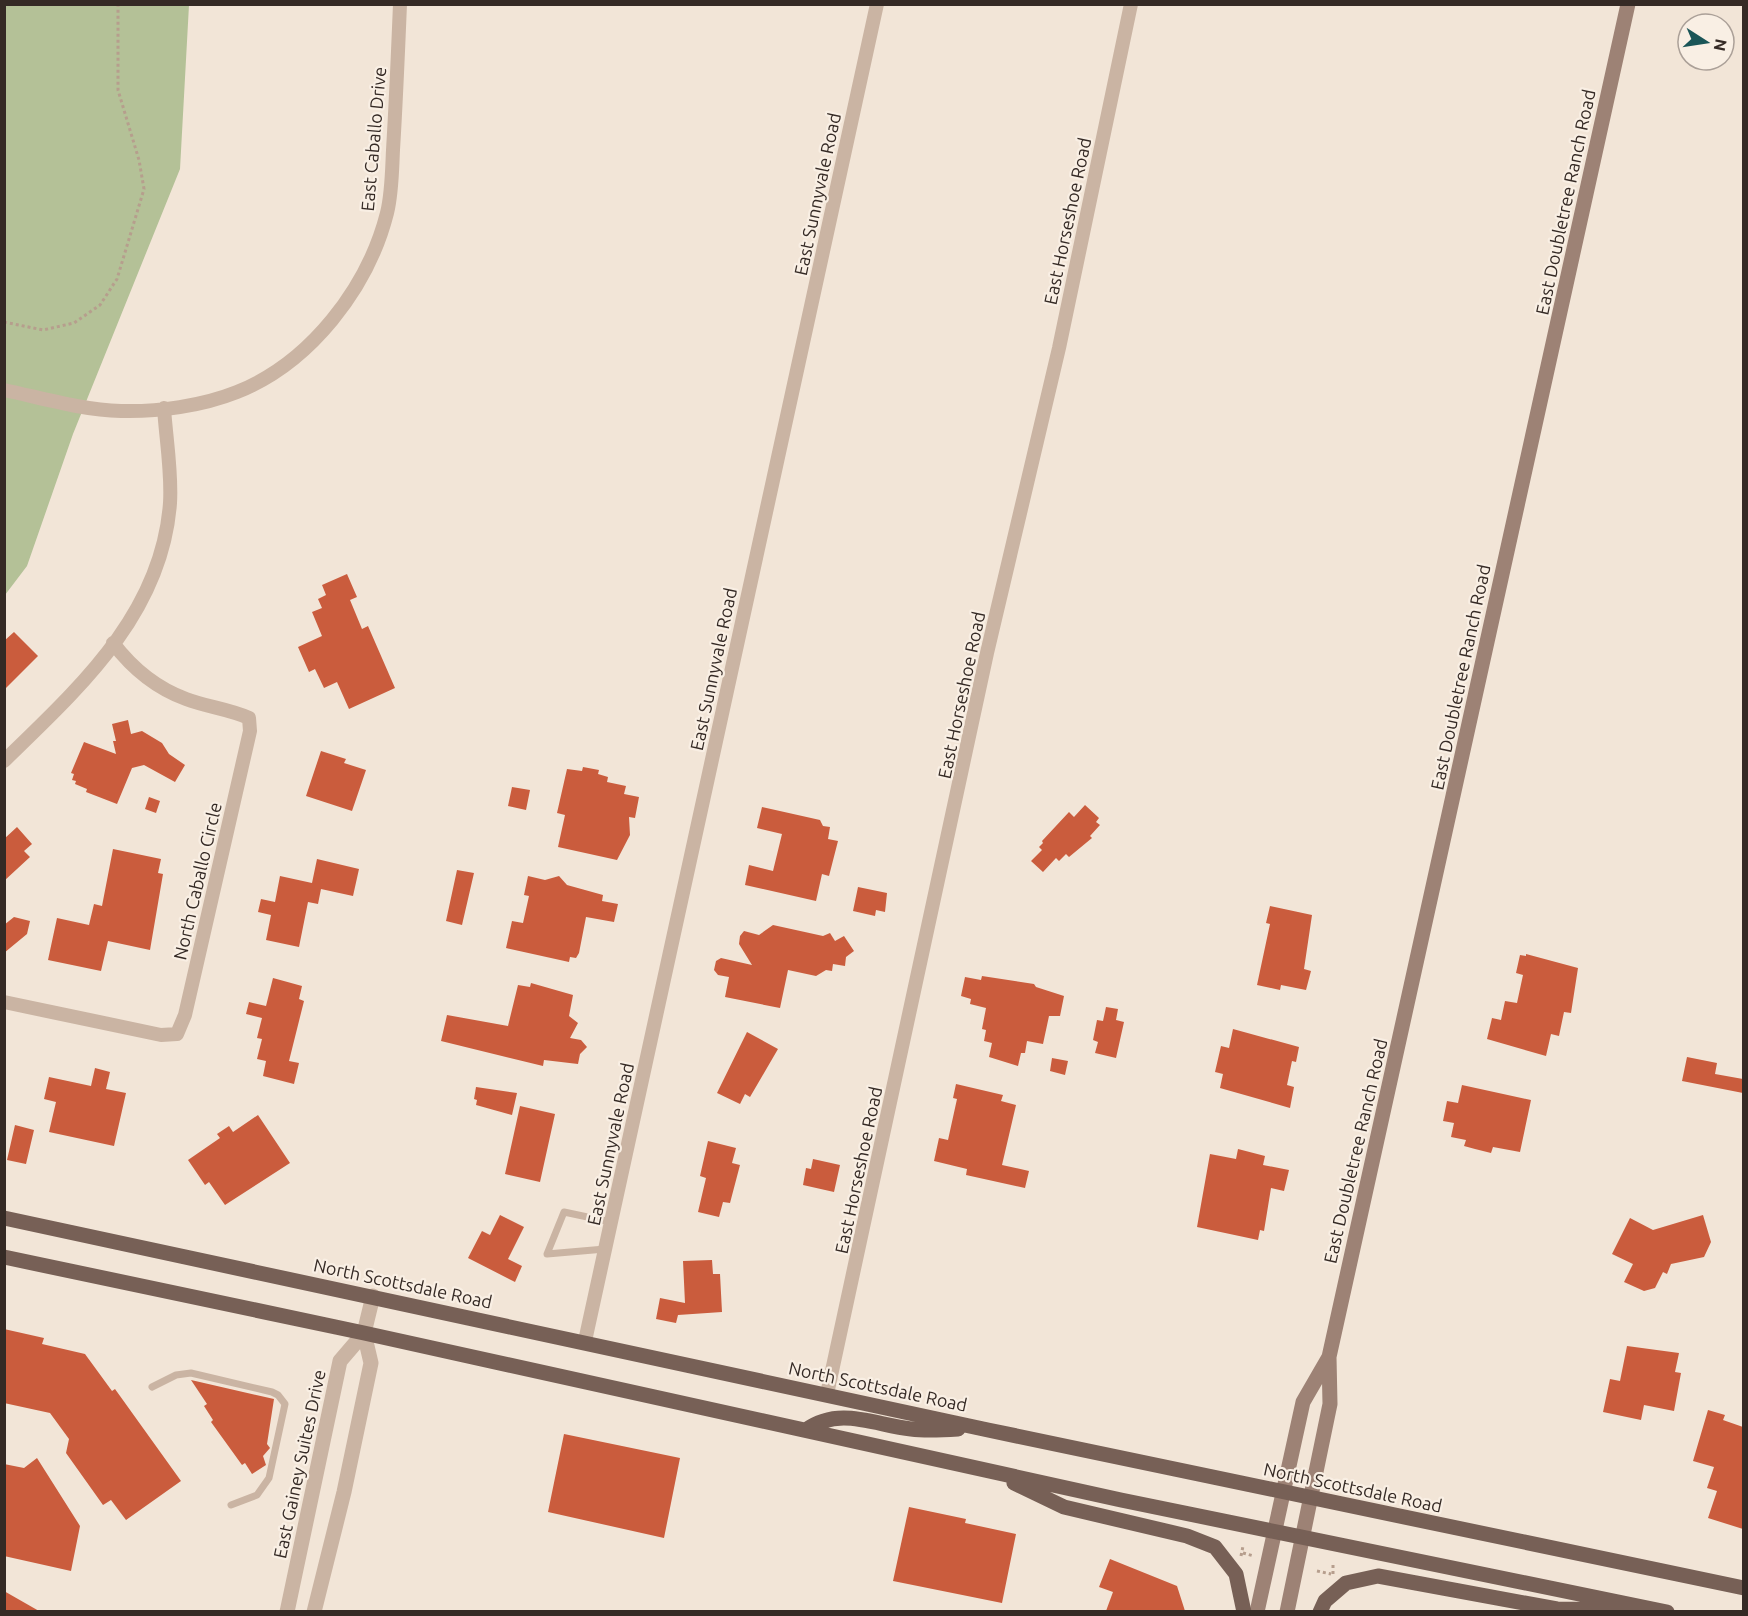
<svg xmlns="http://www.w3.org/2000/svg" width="1748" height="1616" viewBox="0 0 1748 1616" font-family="Ubuntu,sans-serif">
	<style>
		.green { fill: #b4c197 }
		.building { fill: #ca5c3d }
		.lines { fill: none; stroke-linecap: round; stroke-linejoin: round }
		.path { stroke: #b69e8d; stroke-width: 3; stroke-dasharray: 3 3; stroke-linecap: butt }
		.service { stroke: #cab4a3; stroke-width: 7 }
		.minor { stroke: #cab4a3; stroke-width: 14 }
		.tertiary { stroke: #cab4a3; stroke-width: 15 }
		.secondary { stroke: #9d8275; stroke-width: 15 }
		.primary { stroke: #776056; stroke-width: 15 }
		.labels { text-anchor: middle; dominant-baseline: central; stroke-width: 4.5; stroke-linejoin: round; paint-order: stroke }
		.street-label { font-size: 18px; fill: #352a25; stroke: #f9efe4 }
	</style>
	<rect width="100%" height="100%" fill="#f2e5d7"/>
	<path class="green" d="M5 5H189L180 169 73 434 27 566 5 595Z"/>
	<path class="building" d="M347 574 357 597 350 600 362 629 368 626 395 688 349 709 337 682 324 688 315 669 309 672 298 647 322 636 312 612 322 608 318 599 326 595 322 585Z
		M14 632 38 656 4 690V641Z
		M128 720 131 734 142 731 162 743 169 754 185 765 175 782 144 765 132 768 117 804 86 792 87 789 75 784 76 781 72 780 74 774 71 773 84 742 116 754 113 741H116L112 724Z
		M321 751 346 759 344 763 366 770 352 811 306 796Z
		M583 767 599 770 598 774 608 777 607 782 626 786 624 794 639 797 635 818 629 817 630 835 617 860 558 847 565 815 557 813 567 769 582 771Z
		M512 787 530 790 526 810 508 806Z
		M149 797 160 801 156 813 145 809Z
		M1085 805 1099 818 1096 822 1100 825 1090 836 1092 838 1069 857 1066 854 1059 861 1056 858 1043 872 1031 861 1042 850 1039 847 1043 843 1042 841 1069 812 1074 817Z
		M762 807 820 820 823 826 830 827 828 839 838 841 829 876 822 874 816 901 745 885 749 865 773 871 782 834 757 828Z
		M17 827 32 844 24 851 30 857 4 881V839Z
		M113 849 161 859 158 873 163 874 150 950 108 941 101 971 48 960 57 918 89 925 94 904 102 906Z
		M317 859 359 869 353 896 321 889 318 904 308 902 299 947 266 940 271 915 258 912 261 899 275 902 280 876 312 883Z
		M457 870 474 873 462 925 446 921Z
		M528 876 545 880 559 876 567 885 603 895 602 901 618 904 614 922 586 917 579 953 576 958 570 957 569 962 506 948 512 921 523 923 529 896 524 895Z
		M858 887 887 893 885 912 876 910 875 916 853 911Z
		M1270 906 1312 915 1304 969 1311 971 1306 990 1281 985 1280 990 1257 985 1270 924 1266 923Z
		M14 917 30 921 27 934 4 953V925Z
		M773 925 823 936 830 933 835 941 844 936 854 951 846 957 845 966 833 964 832 971 826 970 816 976 788 970 780 1008 725 997 729 977 718 975 714 970 716 961 721 958 752 965 739 944 740 936 744 931 759 935Z
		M1526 954 1578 968 1571 1013 1564 1012 1559 1036 1551 1034 1546 1056 1487 1039 1492 1018 1501 1020 1505 1001 1517 1003 1523 975 1516 973 1520 955 1526 956Z
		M982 976 1034 984 1036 987 1064 996 1060 1016H1049L1043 1044 1027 1041 1025 1053H1021L1018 1066 989 1057 992 1043 984 1041 986 1030 982 1029 986 1008 970 1004 971 999 961 996 965 977 981 980Z
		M273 978 302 986 299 999 304 1001 289 1061 299 1063 294 1084 263 1076 266 1061 257 1059 262 1039 257 1038 262 1018 246 1014 249 1002 266 1006Z
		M531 983 573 995 569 1016 578 1023 570 1038 581 1040 587 1047 580 1054 578 1064 544 1060 543 1066 441 1041 447 1015 508 1026 518 985 530 987Z
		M1106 1007 1118 1009 1116 1020 1124 1022 1116 1058 1095 1053 1098 1042 1093 1040 1097 1020 1103 1021Z
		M1233 1029 1299 1047 1296 1062 1292 1061 1287 1085 1294 1087 1290 1108 1220 1088 1223 1074 1215 1072 1221 1046 1229 1048Z
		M747 1032 778 1049 750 1097 745 1094 740 1104 717 1093Z
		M1687 1057 1717 1063 1715 1074 1743 1079V1093L1682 1081Z
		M1052 1058 1068 1061 1065 1075 1050 1071Z
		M95 1068 110 1072 106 1089 126 1093 114 1146 49 1132 56 1102 44 1099 49 1077 91 1086Z
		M956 1084 1003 1095 1001 1101 1016 1105 1002 1165 1029 1171 1025 1188 966 1175 967 1169 934 1161 939 1138 948 1140 957 1099 953 1098Z
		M1462 1085 1531 1100 1520 1152 1493 1147 1491 1153 1475 1149 1464 1146 1466 1140 1451 1137 1454 1123 1443 1121 1447 1101 1458 1103Z
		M476 1087 517 1093 512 1115 476 1105 477 1100 474 1099Z
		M520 1106 555 1114 540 1182 505 1174Z
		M258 1115 290 1163 225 1205 209 1182 205 1185 188 1160 220 1138 217 1134 229 1126 233 1132Z
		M15 1125 34 1130 26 1164 7 1160Z
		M708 1141 736 1148 732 1163 740 1165 730 1203 723 1202 719 1217 698 1212 706 1178 700 1176Z
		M1238 1149 1265 1156 1263 1165 1289 1170 1284 1191 1271 1188 1264 1231 1260 1230 1258 1240 1197 1227 1210 1154 1236 1159Z
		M813 1159 840 1165 834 1192 803 1185 806 1168 811 1169Z
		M500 1215 524 1227 508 1259 522 1266 515 1282 468 1258 482 1231 490 1235Z
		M1703 1215 1711 1242 1704 1257 1671 1264 1667 1274 1663 1272 1655 1288 1644 1291 1624 1282 1633 1264 1612 1254 1630 1218 1653 1230Z
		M712 1260 713 1274H720L722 1312 678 1315 676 1323 656 1319 660 1298 685 1303 683 1261Z
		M4 1329 44 1338 42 1344 85 1354 112 1391 115 1389 181 1481 126 1520 111 1500 103 1505 66 1453 69 1439 50 1413 4 1403Z
		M1627 1346 1679 1353 1675 1372 1681 1373 1674 1411 1644 1405 1641 1420 1603 1412 1610 1379 1620 1381Z
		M191 1380 274 1399 267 1444 270 1448 263 1456 266 1465 252 1474 245 1463 242 1465 211 1422 213 1420 204 1406 207 1404Z
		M1708 1410 1725 1415 1723 1420 1743 1427V1529L1708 1518 1717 1491 1707 1488 1714 1467 1693 1461Z
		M564 1434 680 1458 664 1538 548 1512Z
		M37 1458 80 1526 71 1571 4 1556V1464L24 1468Z
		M909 1507 966 1519 965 1523 1016 1534 1002 1603 893 1581Z
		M1110 1559 1177 1586 1185 1611H1106L1113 1592 1099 1587Z
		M4 1591 39 1611H4Z"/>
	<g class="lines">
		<path class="path" d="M4 322 43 330 74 323 100 305 117 279 144 189 139 160 118 90V4
			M1243 1553 1254 1556
			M1241 1556 1243 1546
			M1333 1565V1574
			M1317 1571 1331 1574"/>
		<path class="service" d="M605 1249 547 1254 564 1212 611 1222
			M152 1387 176 1375 191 1373 272 1392 278 1395 285 1404 269 1478 257 1495 231 1505"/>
		<path class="minor" d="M4 390C42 398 82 410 121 411 158 412 202 406 237 392 310 363 368 288 387 213 392 193 392 170 393 150 396 101 398 53 400 4
			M4 761C79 688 162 614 170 503 172 472 166 439 164 408
			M4 1002 161 1035 177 1034 185 1015 250 731 249 718C229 709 207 707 186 699 156 688 132 668 113 643
			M585 1341 877 4
			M827 1394 987 653 1059 348 1131 4"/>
		<path class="tertiary" d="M287 1612 340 1361 364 1333
			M314 1612 344 1492 371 1363 364 1333 373 1296"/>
		<path class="secondary" d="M1257 1612 1303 1402 1329 1357
			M1287 1612 1330 1404 1329 1357 1628 4"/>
		<path class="primary" d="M4 1218 988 1430 1744 1588
			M4 1257 364 1333 1121 1500 1667 1612
			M806 1430C839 1406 875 1425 911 1429 926 1431 942 1430 958 1429
			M1014 1483 1064 1507 1187 1536 1215 1547 1236 1574 1244 1612
			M1320 1612 1325 1601 1346 1583 1378 1576 1557 1609 1626 1610"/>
	</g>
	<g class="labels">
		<g class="street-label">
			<text transform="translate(373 139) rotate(-85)">East Caballo Drive</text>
			<text transform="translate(817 194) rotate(-78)">East Sunnyvale Road</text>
			<text transform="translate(1565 202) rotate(-78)">East Doubletree Ranch Road</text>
			<text transform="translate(1067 221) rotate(-78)">East Horseshoe Road</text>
			<text transform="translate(713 669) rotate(-78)">East Sunnyvale Road</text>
			<text transform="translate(1460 677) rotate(-78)">East Doubletree Ranch Road</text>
			<text transform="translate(961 695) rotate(-78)">East Horseshoe Road</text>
			<text transform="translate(197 881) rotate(-77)">North Caballo Circle</text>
			<text transform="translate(610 1144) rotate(-78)">East Sunnyvale Road</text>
			<text transform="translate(1355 1151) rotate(-77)">East Doubletree Ranch Road</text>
			<text transform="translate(858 1170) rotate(-78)">East Horseshoe Road</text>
			<text transform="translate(403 1283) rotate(12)">North Scottsdale Road</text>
			<text transform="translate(878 1386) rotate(12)">North Scottsdale Road</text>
			<text transform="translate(299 1464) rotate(-78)">East Gainey Suites Drive</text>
			<text transform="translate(1353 1487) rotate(12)">North Scottsdale Road</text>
		</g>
	</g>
	<rect width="1748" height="1616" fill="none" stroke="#352a25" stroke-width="12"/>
	<g transform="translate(1706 42) rotate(102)"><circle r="28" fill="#f9efe4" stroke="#aba098" stroke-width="1.5"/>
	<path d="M0-4.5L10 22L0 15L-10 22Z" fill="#1a5557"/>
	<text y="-9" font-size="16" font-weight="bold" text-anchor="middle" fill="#352a25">N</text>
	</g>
</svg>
